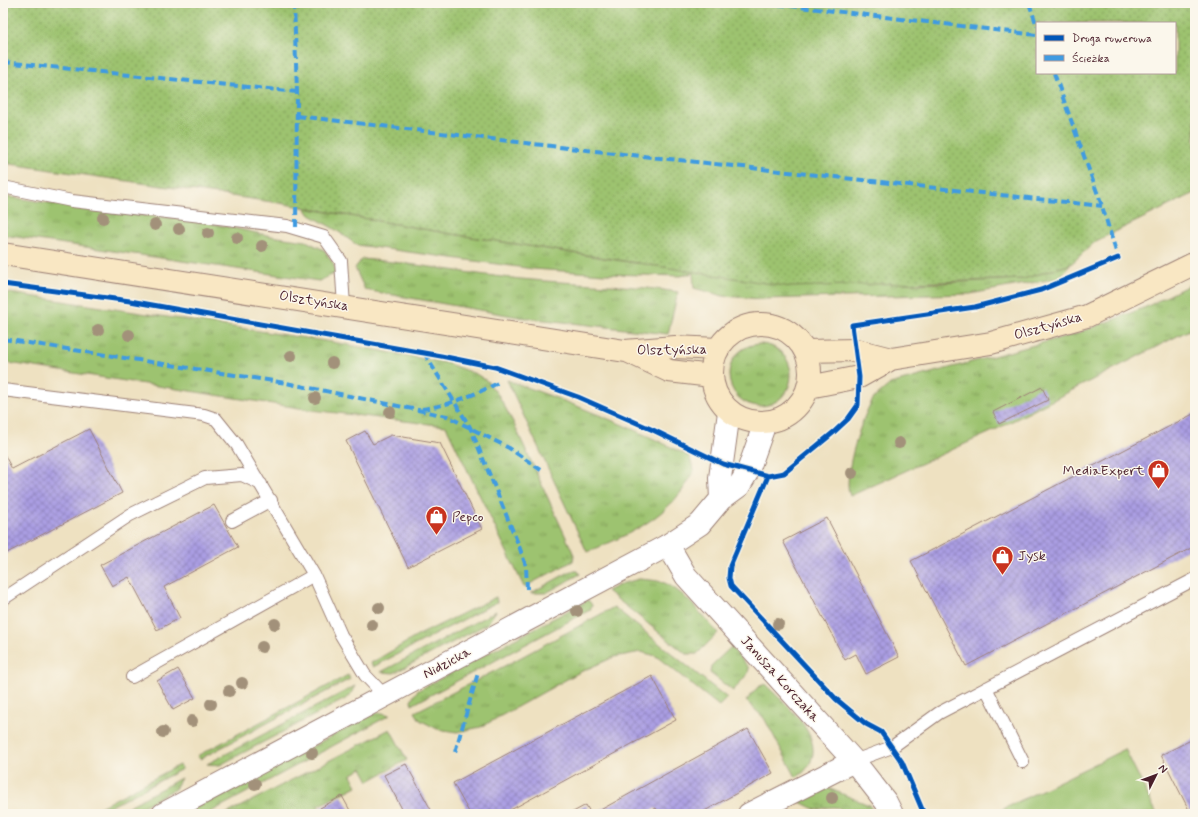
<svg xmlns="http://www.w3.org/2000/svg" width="1198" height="817" viewBox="0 0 1198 817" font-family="Mynerve,sans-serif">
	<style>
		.grass { fill: url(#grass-tufts); stroke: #74714d }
		.garden { fill: url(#garden-dots); stroke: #74714d; fill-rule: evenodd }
		.pitch { fill: #9dc36f; stroke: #74714d }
		.building { fill: url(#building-cross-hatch) }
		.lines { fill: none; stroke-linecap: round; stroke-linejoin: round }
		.service-casing { stroke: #9c8076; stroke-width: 14 }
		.minor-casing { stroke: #9c8076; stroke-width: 24 }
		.tertiary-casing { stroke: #9c8076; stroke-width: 24 }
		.secondary-casing { stroke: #9c8076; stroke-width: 24 }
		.service { stroke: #fff; stroke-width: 12 }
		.minor { stroke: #fff; stroke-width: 22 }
		.tertiary { stroke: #fff; stroke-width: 22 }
		.secondary { stroke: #f9e7c3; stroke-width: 22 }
		.quiet { stroke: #409be1; stroke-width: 4; stroke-dasharray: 8 4; stroke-linecap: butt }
		.cycleway-casing { stroke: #fbf7ec; stroke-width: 8 }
		.cycleway { stroke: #0057b8; stroke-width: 5 }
		.tree { fill: #a2917a }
		.labels { text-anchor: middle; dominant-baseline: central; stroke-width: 3; stroke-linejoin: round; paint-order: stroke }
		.street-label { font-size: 14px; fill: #4a1f2b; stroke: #fbf7ec }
		.poi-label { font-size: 14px; fill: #4a1f2b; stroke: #fbf7ec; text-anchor: start }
	</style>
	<defs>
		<pattern id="grass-tufts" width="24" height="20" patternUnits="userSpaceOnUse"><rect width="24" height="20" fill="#9dc36f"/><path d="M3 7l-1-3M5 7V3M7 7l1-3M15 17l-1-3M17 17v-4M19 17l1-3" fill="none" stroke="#829e5b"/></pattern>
		<pattern id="garden-dots" width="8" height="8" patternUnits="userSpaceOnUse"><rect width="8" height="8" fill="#9dc36f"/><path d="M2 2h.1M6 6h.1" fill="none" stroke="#829e5b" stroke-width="1.8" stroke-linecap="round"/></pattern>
		<pattern id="building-cross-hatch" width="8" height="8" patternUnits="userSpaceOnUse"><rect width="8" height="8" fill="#aa9ee3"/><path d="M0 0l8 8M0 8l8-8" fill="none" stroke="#8c80b8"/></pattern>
	</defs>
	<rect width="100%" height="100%" fill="#fbf7ec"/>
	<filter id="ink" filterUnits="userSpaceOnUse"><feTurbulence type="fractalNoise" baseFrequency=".025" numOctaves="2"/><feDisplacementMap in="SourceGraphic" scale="8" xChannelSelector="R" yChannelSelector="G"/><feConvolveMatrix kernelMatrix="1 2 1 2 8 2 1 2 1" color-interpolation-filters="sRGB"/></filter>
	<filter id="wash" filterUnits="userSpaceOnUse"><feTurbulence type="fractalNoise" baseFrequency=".012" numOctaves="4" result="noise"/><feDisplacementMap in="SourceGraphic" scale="16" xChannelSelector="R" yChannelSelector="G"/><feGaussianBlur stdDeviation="0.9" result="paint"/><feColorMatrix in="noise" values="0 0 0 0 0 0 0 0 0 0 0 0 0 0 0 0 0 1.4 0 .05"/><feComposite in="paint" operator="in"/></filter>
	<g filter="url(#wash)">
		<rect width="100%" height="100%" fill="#eee1c1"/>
		<path class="grass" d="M3 196 116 213 196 220 271 236 306 241 324 250 333 263 336 273 319 281 3 235Z
			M305 208 446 233 635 263 918 284 1023 279 1071 264 1059 278 970 294 761 299 723 296 694 288 693 273 681 276 605 274 533 269 357 245 336 230 310 215Z
			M362 259C415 263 468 274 521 279 573 284 626 284 678 292L668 334 519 317 365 290 355 268Z
			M1195 282V327L989 433 850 496C842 478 861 419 872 401 876 395 884 390 890 384L1075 334 1146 307Z
			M3 292 338 343 446 363 476 374 487 381 499 396 513 422 570 546 574 555 573 561 524 587 446 426 312 410 3 362Z
			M729 375a31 31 0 1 1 62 0a31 31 0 1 1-62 0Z
			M507 380C569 402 630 426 689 456L694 470C675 514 630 535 587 552Z
			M571 571H578L580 574 546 593H531Z
			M639 579C649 580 660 580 669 585 688 596 703 617 718 633L697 654H686L607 591 624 583Z
			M496 597 497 602 373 667 371 663 419 635Z
			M588 600 592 605 590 610 412 705 411 700 417 691Z
			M614 607 727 698 719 706 656 656 641 652 614 657 578 673 481 727 457 732 437 729 420 720 415 712 512 662Z
			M496 611 487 624 394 673 381 672Z
			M731 647 749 668 748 673 733 691 710 673 711 666Z
			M348 675 350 679 200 759 197 756Z
			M765 684C782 702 823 733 811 761 808 768 803 774 796 777L764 718 746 701 758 687Z
			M355 686 349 697 220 765 207 764Z
			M378 712 390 715 207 814H183Z
			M390 729 407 760 369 781 362 768 351 775 357 786 318 806 322 814H226Z
			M179 765 182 769 96 814H87Z
			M181 778 175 789 145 805 129 814H114Z
			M828 788 869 805 875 814H849C838 804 830 807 816 810L800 802Z"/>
		<path class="garden" d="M3 3H1195V193L1096 241 1071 264 1023 279 791 287 446 233 279 203 3 163ZM1037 23H1175V73H1037Z"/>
		<path class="pitch" d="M1125 749 1157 814H993Z"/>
		<g id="blocks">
			<path class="building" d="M1042 387 1048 400 999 424 993 412Z
				M1195 413V546L966 666 911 561Z
				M89 429 122 493 3 555V452L12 469Z
				M365 431 373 444 391 435 440 443 482 529 408 567 346 441Z
				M214 505 238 547 164 587 180 618 157 630 129 577 112 586 100 565Z
				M827 518 899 657 866 674 856 654 845 660 783 541Z
				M178 669 195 698 173 710 157 681Z
				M652 676 676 720 503 814H470L453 783Z
				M748 729 773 773 701 813 659 814 656 808 646 814H593Z
				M1195 738V814H1191L1161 755Z
				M406 764 429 806 433 814H404L401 807 384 775Z
				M342 796 352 814H324L320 808Z
				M586 805 591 814H569L575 811Z"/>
		</g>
	</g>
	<g filter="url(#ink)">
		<use href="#blocks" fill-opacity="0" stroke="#9c8076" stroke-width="1"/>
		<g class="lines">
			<defs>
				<path id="service" d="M3 187 72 201 287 226 324 237 341 261 344 306
					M3 390 204 415 216 419 237 445 314 575 341 635 365 675 385 696
					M232 521 271 500
					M3 599 130 515 205 478 242 475 261 484
					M132 677 314 575
					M986 688 1023 762
					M854 761 892 747 939 713 1195 579"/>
				<path id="minor" d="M668 545 686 576 854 761 886 802 892 814
					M749 814 854 761"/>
				<path id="tertiary" d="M721 499 720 478 729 412
					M163 814 668 545 700 524 721 499 739 486 748 471 765 423"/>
				<path id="secondary" d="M3 254 625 351 675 347 718 349
					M712 373a49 49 0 1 1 98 0a49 49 0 1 1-98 0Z
					M627 351 669 371 712 376
					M806 351 856 350 891 359
					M809 387 859 377 891 359 991 343 1087 316 1195 263"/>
			</defs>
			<use href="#service" class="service-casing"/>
			<use href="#minor" class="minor-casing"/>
			<use href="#tertiary" class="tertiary-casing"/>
			<use href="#secondary" class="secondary-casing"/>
			<use href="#service" class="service"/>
			<use href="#minor" class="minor"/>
			<use href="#tertiary" class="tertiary"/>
			<use href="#secondary" class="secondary"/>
			<path class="quiet" d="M294 3 297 92 296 229
				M766 3 1037 35
				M1029 3 1037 26
				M3 62 297 92
				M1054 73 1102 206 1118 258 1117 259
				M297 116 568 148 1102 206
				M3 339 286 383 447 416 509 448 541 470
				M424 353 470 427 519 546 526 566 527 589
				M422 409C450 405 474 395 500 382
				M455 752 478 673"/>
			<defs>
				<path id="cycleway" d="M3 284 130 301 441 356 495 367 578 397 653 430 723 464 768 476 784 473 834 432 848 419 858 405 859 377 852 325 975 307 1041 290 1118 258
					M768 476 730 566 729 578 731 586 836 699 866 724 881 732 902 762 924 814"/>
			</defs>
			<use href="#cycleway" class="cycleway-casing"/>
			<use href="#cycleway" class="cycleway"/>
		</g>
		<g class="tree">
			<circle cx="103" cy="218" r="6"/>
			<circle cx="155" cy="225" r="6"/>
			<circle cx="179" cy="229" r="6"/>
			<circle cx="208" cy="233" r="6"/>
			<circle cx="237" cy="238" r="6"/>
			<circle cx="262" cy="246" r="6"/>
			<circle cx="98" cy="330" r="6"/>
			<circle cx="129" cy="335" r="6"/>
			<circle cx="291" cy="356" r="6"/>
			<circle cx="332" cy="363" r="6"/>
			<circle cx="315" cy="398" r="6"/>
			<circle cx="390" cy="412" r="6"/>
			<circle cx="899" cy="443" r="6"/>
			<circle cx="852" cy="473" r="6"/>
			<circle cx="379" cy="608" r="6"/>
			<circle cx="577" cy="611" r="6"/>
			<circle cx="275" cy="624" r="6"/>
			<circle cx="778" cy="624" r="6"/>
			<circle cx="372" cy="625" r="6"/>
			<circle cx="262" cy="647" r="6"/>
			<circle cx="242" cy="683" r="6"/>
			<circle cx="229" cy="691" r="6"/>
			<circle cx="211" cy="704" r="6"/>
			<circle cx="192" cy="721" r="6"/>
			<circle cx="163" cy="732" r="6"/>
			<circle cx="312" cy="753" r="6"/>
			<circle cx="255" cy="784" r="6"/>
			<circle cx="832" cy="798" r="6"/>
		</g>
	</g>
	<defs>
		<symbol id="shop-pin" viewBox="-11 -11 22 30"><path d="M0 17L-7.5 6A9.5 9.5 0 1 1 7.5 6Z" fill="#c8321e" stroke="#fbf7ec"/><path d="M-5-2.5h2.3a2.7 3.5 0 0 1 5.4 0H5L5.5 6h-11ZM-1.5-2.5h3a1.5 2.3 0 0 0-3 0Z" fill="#fff"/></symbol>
	</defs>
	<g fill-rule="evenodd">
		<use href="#shop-pin" x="1146" y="458" width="25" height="34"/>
		<use href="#shop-pin" x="424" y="504" width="25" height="34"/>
		<use href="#shop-pin" x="990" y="544" width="25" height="34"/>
	</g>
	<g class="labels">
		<g class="street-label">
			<text transform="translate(314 301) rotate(9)">Olsztyńska</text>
			<text transform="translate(1048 326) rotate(-16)">Olsztyńska</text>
			<text transform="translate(672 350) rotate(-1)">Olsztyńska</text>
			<text transform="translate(447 663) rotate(-28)">Nidzicka</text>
			<text transform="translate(780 679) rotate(48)">Janusza Korczaka</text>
		</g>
		<g class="poi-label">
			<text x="1144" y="471" text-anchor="end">MediaExpert</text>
			<text x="452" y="517">Pepco</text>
			<text x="1018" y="556">Jysk</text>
		</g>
	</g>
	<rect width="1198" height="817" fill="none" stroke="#fbf7ec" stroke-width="16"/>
	<rect x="1036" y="22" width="140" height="52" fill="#fbf7ec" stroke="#b4a19f"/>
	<rect x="1044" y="35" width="20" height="6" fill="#0057b8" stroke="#b4a19f"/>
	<text x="1072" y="42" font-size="12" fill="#4a1f2b">Droga rowerowa</text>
	<rect x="1044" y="55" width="20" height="6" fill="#409be1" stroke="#b4a19f"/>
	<text x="1072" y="62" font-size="12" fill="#4a1f2b">Ścieżka</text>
	<g transform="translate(1156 775) rotate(48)" stroke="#fbf7ec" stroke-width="3" paint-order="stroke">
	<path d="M0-3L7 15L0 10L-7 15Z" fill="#4a1f2b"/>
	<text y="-6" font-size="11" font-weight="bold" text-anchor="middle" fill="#4a1f2b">N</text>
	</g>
</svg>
